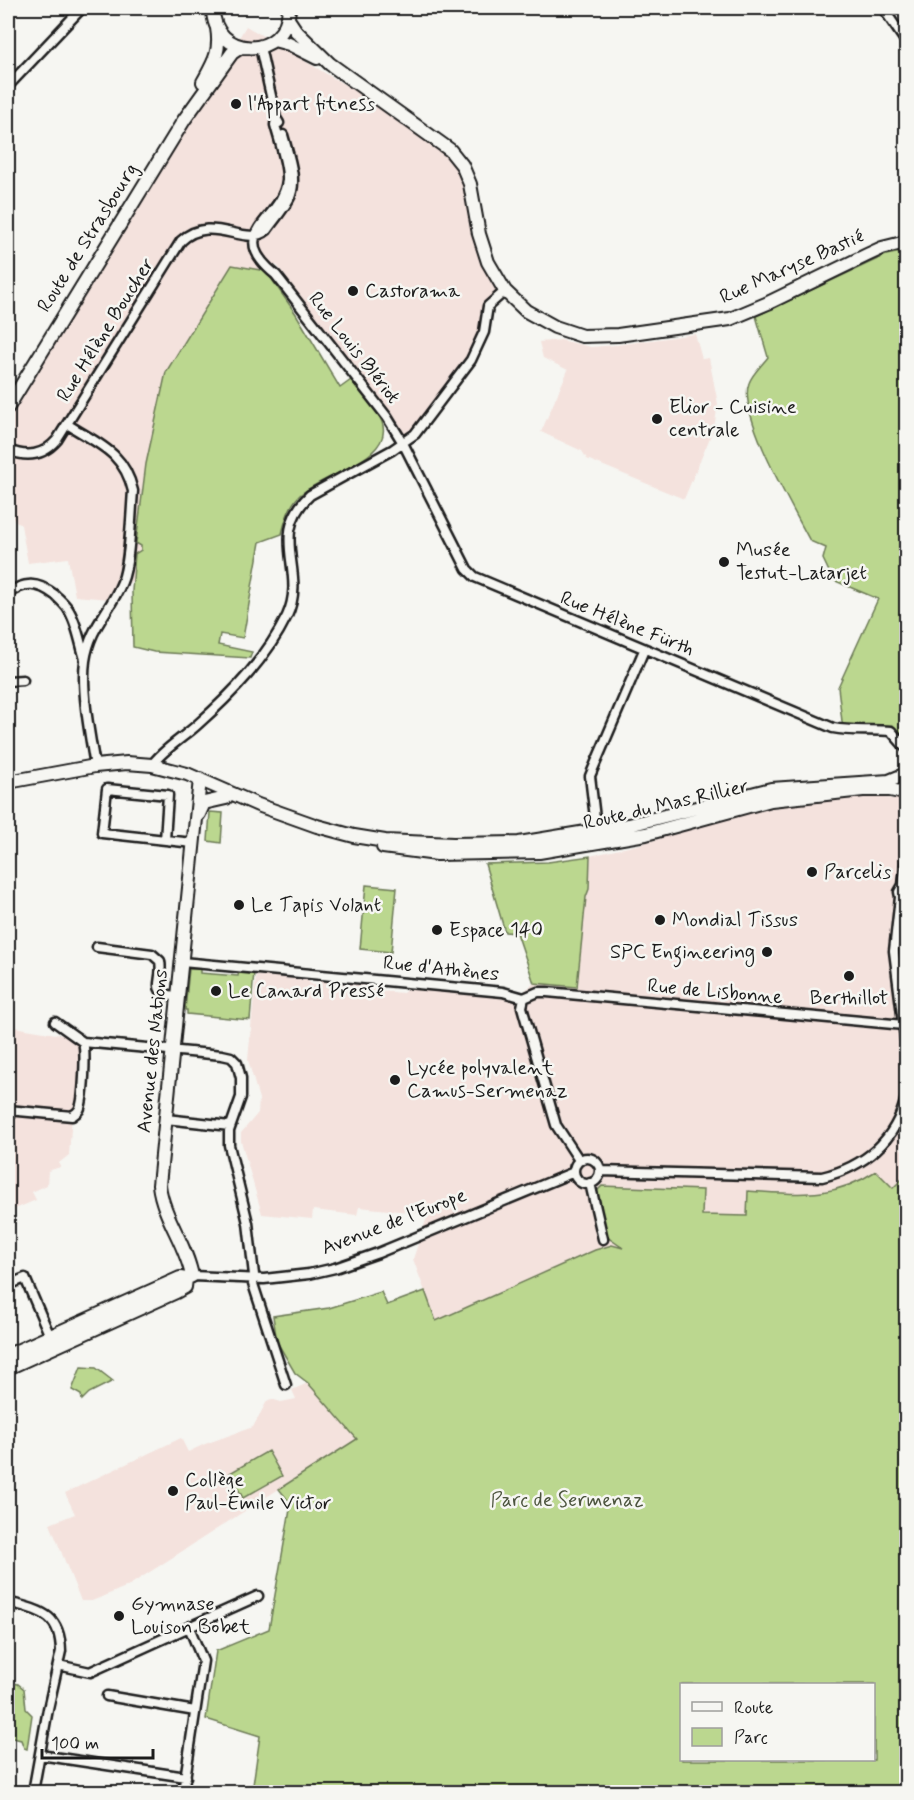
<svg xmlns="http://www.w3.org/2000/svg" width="914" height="1800" viewBox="0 0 914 1800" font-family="Mynerve,sans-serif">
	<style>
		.built { fill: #f4e2dd }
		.green { fill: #bbd78f; stroke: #6c7a56; stroke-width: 1.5; fill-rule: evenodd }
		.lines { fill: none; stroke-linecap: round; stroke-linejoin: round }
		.street-casing { stroke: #1c1c1c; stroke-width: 13 }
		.secondary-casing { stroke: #1c1c1c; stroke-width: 16 }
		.street { stroke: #f6f6f2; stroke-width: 8 }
		.secondary { stroke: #f6f6f2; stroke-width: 12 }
		.poi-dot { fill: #1c1c1c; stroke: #f6f6f2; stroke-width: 2 }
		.labels { text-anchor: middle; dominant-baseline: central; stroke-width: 5; stroke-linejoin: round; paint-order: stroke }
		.poi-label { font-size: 20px; fill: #1c1c1c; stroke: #f6f6f2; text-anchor: start }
		.street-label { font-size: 20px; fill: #1c1c1c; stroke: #f6f6f2 }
		.park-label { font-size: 20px; fill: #4c543e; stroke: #f6f6f2 }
	</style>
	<rect width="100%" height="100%" fill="#f6f6f2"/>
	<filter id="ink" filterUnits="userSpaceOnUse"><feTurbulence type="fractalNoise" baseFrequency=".0167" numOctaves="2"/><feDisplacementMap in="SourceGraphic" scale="12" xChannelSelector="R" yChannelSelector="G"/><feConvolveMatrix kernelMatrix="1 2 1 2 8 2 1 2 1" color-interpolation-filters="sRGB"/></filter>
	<g filter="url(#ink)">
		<path class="built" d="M246 26 387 110 451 158 459 169 501 288 489 307 484 332 426 420 404 439 277 265 266 271 232 265 166 372 142 489 137 543 141 546V551L135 555 133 580 109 599 75 596 68 558 28 563 21 525 8 515V420Z
			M695 334 702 359 709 358 718 404 714 428 684 499 587 459 582 451 541 432 568 370 543 358 539 342 561 340 591 347 616 345Z
			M871 797 898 799 906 808V1137L900 1147 906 1154V1175L893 1188 876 1171 844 1188 816 1195 748 1191 747 1216 702 1215 703 1190 602 1186 625 1249 595 1250 436 1321 413 1259 428 1214 359 1207 357 1215 313 1210 312 1219 262 1214 241 1141V1133L258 1113 259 1099 248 1060 256 975 307 980 312 985H317L320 981 380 987 381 991 403 993 407 989 506 998 512 1001 534 983 577 987 586 897 589 889 590 856 641 844 755 811 826 799Z
			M8 1026 68 1036 83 1047 77 1111 72 1116 69 1155 59 1163 60 1167 48 1171 47 1185 32 1192 36 1200 8 1212Z
			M308 1383 357 1439 128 1586 92 1601H81L50 1524 75 1514 65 1493 181 1438 188 1452 205 1444 253 1427 267 1401 271 1399 281 1402 296 1399 292 1390Z"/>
		<path class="green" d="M906 251V736C889 721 864 729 843 730L838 687 878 599 833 580 823 559 826 548 810 541C794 510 737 414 749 383 752 374 762 365 768 357L756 316 886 255Z
			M232 265 266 271 296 314 340 388 351 380C361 393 376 407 382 422 395 460 319 475 299 496 289 506 285 521 282 534L260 542 243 638 220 634 218 645 252 652 250 658 154 652 133 647 132 591 135 554 141 550V546L136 543 146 464 166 372Z
			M210 812 223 813 221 843 208 841Z
			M590 856 589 889 586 897 577 987 534 983 517 933 505 932 485 864 548 862Z
			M366 885 397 888 391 952 360 949Z
			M189 969H200V973L238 976 239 971 254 972 250 1020 187 1014V1010H185Z
			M876 1171 893 1188 906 1175V1792H252L260 1736 206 1719 216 1651 269 1629 291 1504 279 1489 357 1439 308 1383 295 1373 277 1342 273 1316 329 1308 381 1292 387 1305 425 1291 436 1321 595 1250 612 1245 623 1248 607 1237 596 1192 602 1186 703 1190 702 1215 747 1216 748 1191C797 1194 832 1200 876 1171ZM682 1684H874V1760H682Z
			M81 1367 96 1368 113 1381 89 1393 82 1400 81 1395 72 1390Z
			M268 1451 282 1476 243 1498 230 1473Z
			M8 1682 18 1684 24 1689 26 1709 32 1715 27 1749 24 1748 21 1740 8 1737Z"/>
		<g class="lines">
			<defs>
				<path id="street" d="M883 8 906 42
					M260 47 276 118 279 123
					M8 86 82 8
					M276 118 275 125C279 140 288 165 287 180 283 221 223 232 276 275L387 417 403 443 467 569 475 577 833 728C852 732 871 729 891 731L906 748
					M67 424C98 444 124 452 133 491 131 514 130 563 122 582 110 612 90 626 85 661 81 690 90 736 95 766
					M8 450C27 458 43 456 57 440L181 241C212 212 245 249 267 230 274 220 283 210 289 199 299 181 288 154 283 135
					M8 594C24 581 38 582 55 595 59 599 65 604 68 609 77 622 80 644 85 659
					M8 681 23 680
					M152 765C161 751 184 737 197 725 232 694 266 659 287 616 308 571 267 536 310 495L392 450 415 434 471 360 484 332 488 306 505 291
					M8 767 9 782
					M597 835 590 776 644 650
					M165 840 168 795 107 789 102 833 193 843
					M906 859 903 885 899 892 900 897 894 951 906 1046
					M900 918 906 904
					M97 947 152 954 160 961C164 983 147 992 178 997
					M182 962 503 992 524 998 522 1007 556 1125 579 1160
					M524 998 538 992H547L904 1025
					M55 1022 83 1042 222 1055 231 1057 237 1063 241 1078V1097L229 1131V1145L248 1223 254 1275 253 1284 286 1385
					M8 1110 72 1116C75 1114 77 1113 79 1110 84 1102 86 1051 83 1042
					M166 1119 230 1126
					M574 1171a13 13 0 1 1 26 0a13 13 0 1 1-26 0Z
					M600 1171 822 1177C864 1167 896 1141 906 1097
					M590 1183 603 1239
					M192 1276 264 1279 309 1274 335 1268 378 1253 574 1172
					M8 1285 25 1278 52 1341
					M8 1602C39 1611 60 1612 61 1651L48 1709 33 1792
					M189 1627 258 1596
					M58 1665 90 1672 189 1627 203 1661 183 1792
					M107 1696 195 1711
					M40 1755 186 1777"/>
				<path id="secondary" d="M213 8C212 59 287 62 289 8
					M288 19 296 31 330 64 450 150 462 165 470 184 479 234 488 262 505 291 526 311 555 327 582 336 618 335 730 319 768 303 867 255 882 248 906 242
					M274 40 289 44 317 58
					M203 82C214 62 221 52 217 28
					M8 407 184 120 232 53 241 47
					M8 782 95 766 127 763 152 765 187 774 258 805 317 826 354 836 385 841 453 844 519 843 629 825 771 789 889 781 906 774
					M199 814 204 803 226 798
					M383 847 437 854 539 852 646 834 771 800 863 790H890L905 793
					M8 1355 180 1278 186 1279 192 1276C186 1244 163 1217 159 1185L200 779
					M8 1368 176 1292 185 1287 186 1279"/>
			</defs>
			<use href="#street" class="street-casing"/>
			<use href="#secondary" class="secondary-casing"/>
			<use href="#street" class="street"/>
			<use href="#secondary" class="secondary"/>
		</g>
	</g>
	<g class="poi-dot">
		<circle cx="236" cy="104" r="6"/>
		<circle cx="353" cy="291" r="6"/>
		<circle cx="657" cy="419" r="6"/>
		<circle cx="724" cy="562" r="6"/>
		<circle cx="812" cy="872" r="6"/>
		<circle cx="239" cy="905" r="6"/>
		<circle cx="660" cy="920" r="6"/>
		<circle cx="437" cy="930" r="6"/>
		<circle cx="767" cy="952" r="6"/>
		<circle cx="849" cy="976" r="6"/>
		<circle cx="216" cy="991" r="6"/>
		<circle cx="395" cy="1080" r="6"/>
		<circle cx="173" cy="1491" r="6"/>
		<circle cx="119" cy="1616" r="6"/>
	</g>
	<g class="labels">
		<g class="poi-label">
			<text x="248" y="104">l'Appart fitness</text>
			<text x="365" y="291">Castorama</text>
			<text x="669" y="407">Elior - Cuisine<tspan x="669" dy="23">centrale</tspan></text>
			<text x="736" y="550">Musée<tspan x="736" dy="23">Testut-Latarjet</tspan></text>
			<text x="824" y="872">Parcelis</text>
			<text x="251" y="905">Le Tapis Volant</text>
			<text x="672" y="920">Mondial Tissus</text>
			<text x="449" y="930">Espace 140</text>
			<text x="755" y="952" text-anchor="end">SPC Engineering</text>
			<text x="228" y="991">Le Canard Pressé</text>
			<text x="849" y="998" text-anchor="middle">Berthillot</text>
			<text x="407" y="1068">Lycée polyvalent<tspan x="407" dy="23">Camus-Sermenaz</tspan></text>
			<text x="185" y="1480">Collège<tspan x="185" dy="23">Paul-Émile Victor</tspan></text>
			<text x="131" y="1604">Gymnase<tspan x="131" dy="23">Louison Bobet</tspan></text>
		</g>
		<g class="street-label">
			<text transform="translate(88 238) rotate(-58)">Route de Strasbourg</text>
			<text transform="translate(792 267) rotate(-24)">Rue Maryse Bastié</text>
			<text transform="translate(106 330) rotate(-58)">Rue Hélène Boucher</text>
			<text transform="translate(354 348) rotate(52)">Rue Louis Blériot</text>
			<text transform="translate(627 624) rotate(22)">Rue Hélène Fürth</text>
			<text transform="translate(666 805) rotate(-13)">Route du Mas Rillier</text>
			<text transform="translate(441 969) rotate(6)">Rue d'Athènes</text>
			<text transform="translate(715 992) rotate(5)">Rue de Lisbonne</text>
			<text transform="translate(153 1051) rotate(-84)">Avenue des Nations</text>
			<text transform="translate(394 1222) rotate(-21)">Avenue de l'Europe</text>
		</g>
		<g class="park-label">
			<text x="567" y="1500">Parc de Sermenaz</text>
		</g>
	</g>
	<rect width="914" height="1800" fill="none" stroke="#f6f6f2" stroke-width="30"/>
	<rect x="15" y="15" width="884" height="1770" fill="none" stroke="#1c1c1c" stroke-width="2" filter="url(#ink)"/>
	<rect x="680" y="1683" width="195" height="78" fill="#f6f6f2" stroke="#9f9f9c" stroke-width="1.5"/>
	<rect x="692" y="1702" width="30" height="9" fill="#f6f6f2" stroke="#9f9f9c" stroke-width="1.5"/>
	<text x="734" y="1713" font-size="18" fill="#1c1c1c">Route</text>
	<rect x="692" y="1728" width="30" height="18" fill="#bbd78f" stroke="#9f9f9c" stroke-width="1.5"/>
	<text x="734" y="1743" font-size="18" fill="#1c1c1c">Parc</text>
	<path d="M42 1749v9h111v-9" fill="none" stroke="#1c1c1c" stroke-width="3"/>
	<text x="51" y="1749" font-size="18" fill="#1c1c1c" stroke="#f6f6f2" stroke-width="4.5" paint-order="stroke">100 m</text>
</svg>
